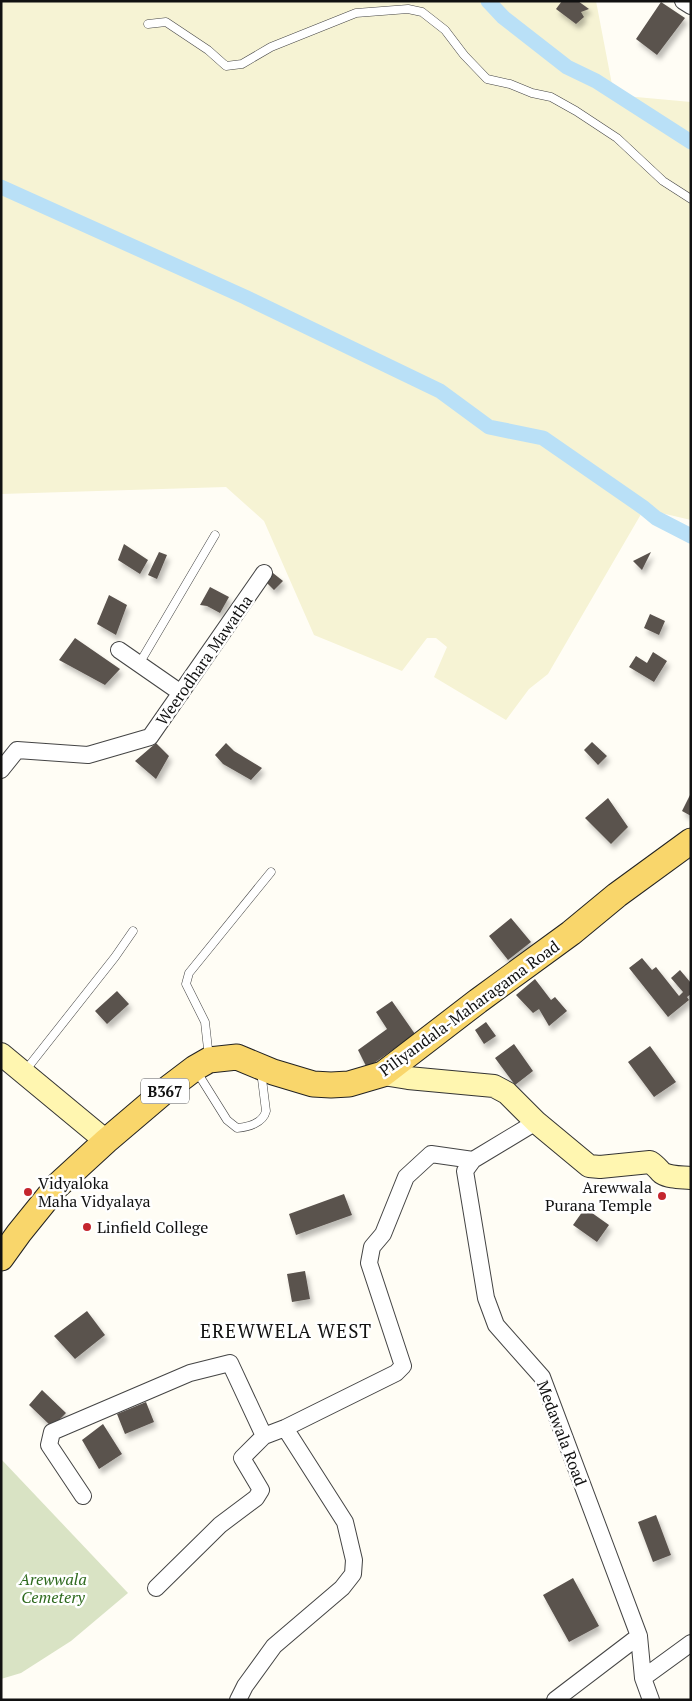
<svg xmlns="http://www.w3.org/2000/svg" width="692" height="1701" viewBox="0 0 692 1701" font-family="'PT Serif',serif">
	<style>
		.farmland { fill: #f6f3d4 }
		.cemetery { fill: #d9e3c4 }
		.lines { fill: none; stroke-linecap: round; stroke-linejoin: round }
		.canal { stroke: #b9e0f7; stroke-width: 15 }
		.building { fill: #5a524d; filter: url(#shadow) }
		.lane-casing { stroke: #444; stroke-width: 9 }
		.street-casing { stroke: #444; stroke-width: 18 }
		.secondary-casing { stroke: #333; stroke-width: 24 }
		.primary-casing { stroke: #222; stroke-width: 27 }
		.lane { stroke: #fff; stroke-width: 8 }
		.street { stroke: #fff; stroke-width: 16 }
		.secondary { stroke: #fff6b0; stroke-width: 22 }
		.primary { stroke: #f9d66b; stroke-width: 25 }
		.poi-dot { fill: #c4262e; stroke: #fff; stroke-width: 2 }
		.labels { text-anchor: middle; dominant-baseline: central; stroke-width: 5; stroke-linejoin: round; paint-order: stroke }
		.shield { fill: #fff; stroke: #585858; stroke-width: 1 }
		.shield-label { font-size: 15px; font-weight: bold; fill: #111 }
		.street-label { font-size: 16px; fill: #111; stroke: #fff }
		.poi-label { font-size: 16px; fill: #111; stroke: #fff; text-anchor: start }
		.park-label { font-size: 16px; font-style: italic; fill: #2f6b1f; stroke: #fff }
		.quarter-label { font-size: 19px; letter-spacing: 1px; fill: #111; stroke: #fff }
	</style>
	<defs>
		<filter id="shadow"><feDropShadow dx="3" dy="5" stdDeviation="2.5" flood-color="#0004"/></filter>
	</defs>
	<rect width="100%" height="100%" fill="#fffdf5"/>
	<path class="farmland" d="M1 1H596L614 95 691 102V520L644 509 548 674 529 689 506 720 434 677 447 647 436 638H427L402 671 314 635 264 521 226 487 1 494Z"/>
	<path class="cemetery" d="M1 1459 128 1593 71 1641 21 1673 1 1679Z"/>
	<g class="lines">
		<path class="canal" d="M488 1 503 17 567 67 596 81 691 142
			M1 187 245 297 440 391 489 427 543 438 644 508 656 518 691 536"/>
	</g>
	<path class="building" d="M562 1H578L589 9 581 12 584 17 576 24 556 9Z
		M661 2 685 18 657 55 636 39Z
		M124 544 148 560 140 574 118 560Z
		M159 552 167 555 157 579 148 575Z
		M651 552 642 570 633 561Z
		M273 573 283 581 274 590 265 581Z
		M210 587 229 597 220 613 207 606 200 605Z
		M109 595 127 605 116 635 97 624Z
		M650 614 665 621 659 635 644 628Z
		M75 638 120 669 105 685 59 660Z
		M653 652 667 661 654 682 629 667 636 656 647 663Z
		M592 742 607 756 598 765 584 750Z
		M156 743 169 756 156 779 135 761Z
		M226 743 234 751 262 768 251 780 223 764 215 755Z
		M691 793V816L682 811Z
		M608 798 628 827 611 844 585 818Z
		M511 918 531 942 508 960 489 936Z
		M642 958 652 970 656 967 679 996 683 992 671 978 680 970 691 983V994L687 997 689 1000 668 1017 629 968Z
		M535 979 551 1000 555 997 567 1011 549 1026 539 1009 533 1013 516 995Z
		M117 991 129 1004 107 1024 95 1011Z
		M392 1001 415 1034 367 1068 358 1050 387 1029 376 1012Z
		M486 1022 496 1036 484 1044 475 1030Z
		M514 1044 533 1071 515 1085 495 1058Z
		M650 1046 676 1082 654 1097 628 1062Z
		M344 1194 352 1215 296 1235 289 1214Z
		M585 1208 609 1225 597 1242 573 1225Z
		M305 1271 310 1299 292 1302 287 1274Z
		M87 1311 105 1335 75 1359 54 1336Z
		M42 1390 66 1413 52 1427 29 1405Z
		M146 1402 154 1422 125 1434 117 1414Z
		M103 1424 122 1454 99 1469 82 1440Z
		M656 1515 671 1555 653 1562 638 1522Z
		M573 1578 599 1626 569 1642 543 1595Z"/>
	<g class="lines">
		<defs>
			<path id="lane" d="M148 24 166 22 208 50 226 66 242 64 271 47 356 13 408 9 422 12 445 30 464 55 487 79 510 84 532 93 551 97 576 111 617 138 663 181 691 199
				M139 664 215 535
				M209 1058 205 1022 186 984 189 973 271 872
				M25 1071 115 957 133 931
				M197 1072 227 1120 237 1128C248 1127 263 1123 266 1111L261 1071"/>
			<path id="street" d="M683 1 691 6
				M119 650 181 693
				M1 770 17 750 88 755 150 737 264 573
				M536 1122 473 1160 465 1171 486 1298 496 1325 542 1377 639 1636 643 1678 651 1700
				M83 1496 49 1445 52 1432 190 1373 230 1363 264 1436
				M156 1588 220 1525 256 1498 261 1490 242 1458 264 1436 285 1428 396 1373 403 1366 369 1263 372 1247 383 1234 406 1177 431 1154 473 1160
				M643 1678 691 1643
				M238 1700 245 1686 274 1646 342 1588 353 1574 354 1560 345 1522 285 1428
				M555 1700 639 1636"/>
			<path id="secondary" d="M1 1054 106 1141
				M383 1074 408 1078 494 1086 507 1093 536 1122 589 1166 600 1167 650 1162C655 1165 658 1169 662 1173 670 1178 682 1177 691 1178"/>
			<path id="primary" d="M1 1258 19 1233 57 1186 106 1141 166 1090 195 1068 209 1060 237 1057 273 1072 313 1084 331 1085 349 1084 383 1074 478 1001 571 933 617 895 691 841"/>
		</defs>
		<use href="#lane" class="lane-casing"/>
		<use href="#street" class="street-casing"/>
		<use href="#secondary" class="secondary-casing"/>
		<use href="#primary" class="primary-casing"/>
		<use href="#lane" class="lane"/>
		<use href="#street" class="street"/>
		<use href="#secondary" class="secondary"/>
		<use href="#primary" class="primary"/>
	</g>
	<g class="poi-dot">
		<circle cx="28" cy="1192" r="5"/>
		<circle cx="662" cy="1196" r="5"/>
		<circle cx="87" cy="1227" r="5"/>
	</g>
	<g class="labels">
		<rect class="shield" x="141" y="1078.5" width="48" height="25" rx="4"/>
		<g class="shield-label">
			<text x="165" y="1091">B367</text>
		</g>
		<g class="street-label">
			<text transform="translate(204 660) rotate(-55)">Weerodhara Mawatha</text>
			<text transform="translate(469 1008) rotate(-36)">Piliyandala-Maharagama Road</text>
			<text transform="translate(562 1433) rotate(69)">Medawala Road</text>
		</g>
		<g class="poi-label">
			<text x="38" y="1183">Vidyaloka<tspan x="38" dy="18">Maha Vidyalaya</tspan></text>
			<text x="652" y="1187" text-anchor="end">Arewwala<tspan x="652" dy="18">Purana Temple</tspan></text>
			<text x="97" y="1227">Linfield College</text>
		</g>
		<g class="park-label">
			<text x="53" y="1579">Arewwala<tspan x="53" dy="18">Cemetery</tspan></text>
		</g>
		<g class="quarter-label">
			<text x="286" y="1330">EREWWELA WEST</text>
		</g>
	</g>
	<rect width="692" height="1701" fill="none" stroke="#111111" stroke-width="5"/>
</svg>
